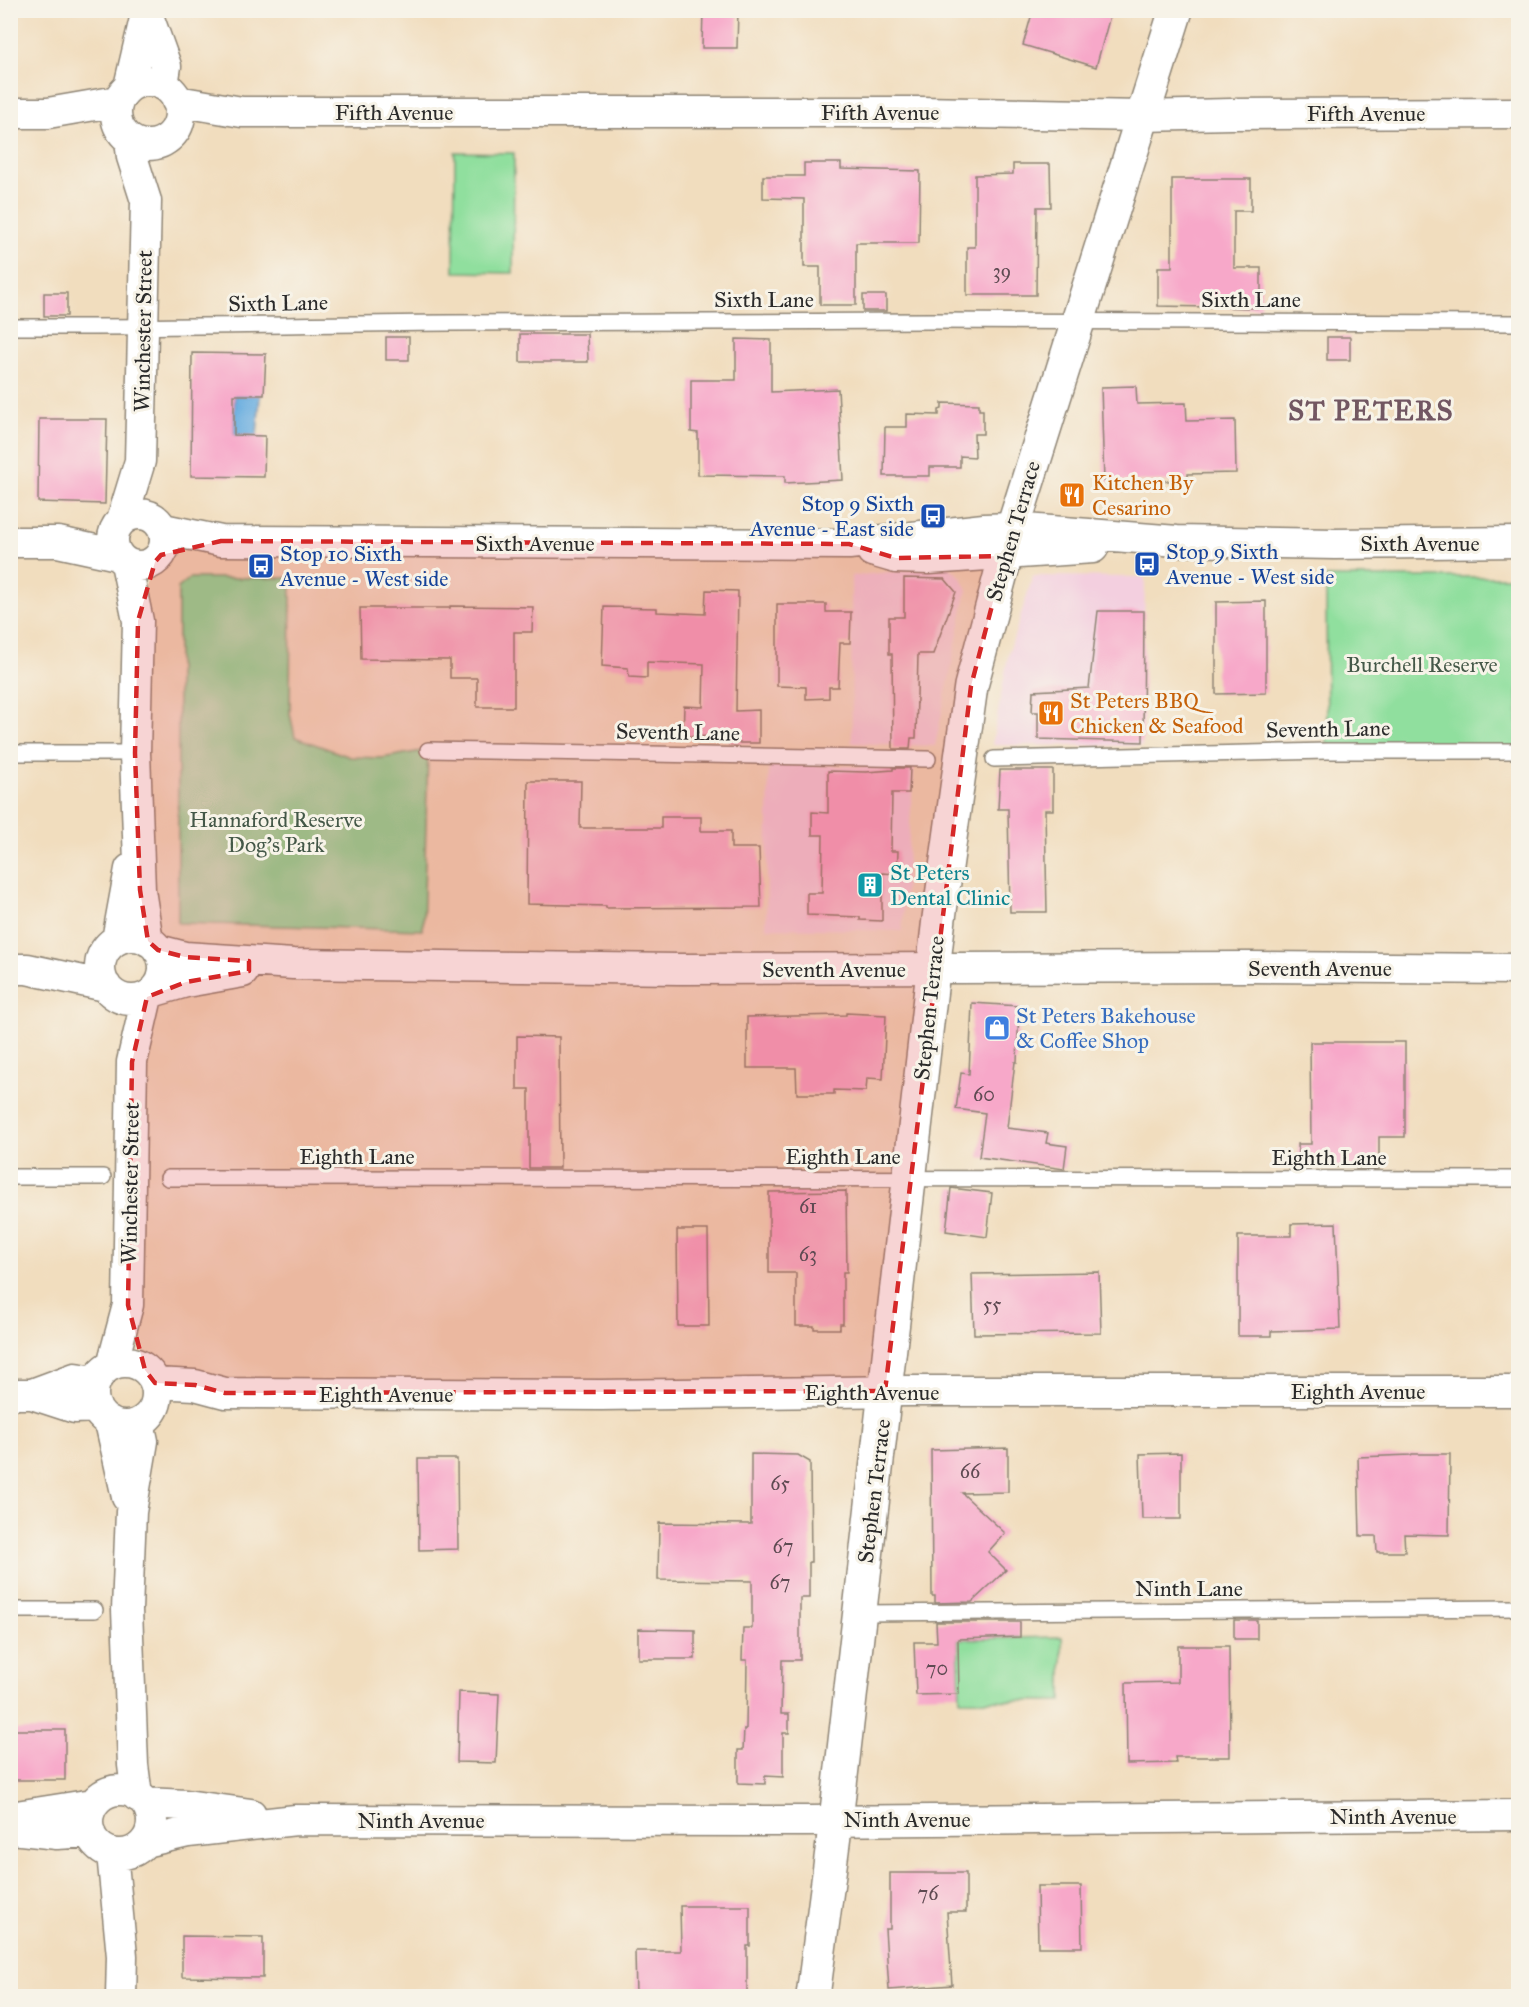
<svg xmlns="http://www.w3.org/2000/svg" width="1529" height="2007" viewBox="0 0 1529 2007" font-family="'IM FELL Great Primer',serif">
	<style>
		.built { fill: #f3cfdf }
		.green { fill: #90df9e; stroke: #5e8564; stroke-width: 1.5 }
		.water { fill: #6baee0; stroke: #4b6c86; stroke-width: 1.5 }
		.building { fill: #f7a8c9 }
		.lines { fill: none; stroke-linecap: round; stroke-linejoin: round }
		.service-casing { stroke: #8e8474; stroke-width: 18 }
		.minor-casing { stroke: #8e8474; stroke-width: 33 }
		.secondary-casing { stroke: #8e8474; stroke-width: 36 }
		.service { stroke: #fff; stroke-width: 15 }
		.minor { stroke: #fff; stroke-width: 30 }
		.secondary { stroke: #fff; stroke-width: 33 }
		.marked { fill: #d62828; fill-opacity: 0.2; stroke: #d62828; stroke-width: 4.5; stroke-dasharray: 12 8; stroke-linejoin: round }
		.labels { text-anchor: middle; dominant-baseline: central; stroke-width: 6; stroke-linejoin: round; paint-order: stroke }
		.number-label { font-size: 20px; fill: #5e4a52 }
		.street-label { font-size: 22px; fill: #2b2b2b; stroke: #f7f3e8 }
		.food-label { font-size: 22px; fill: #c56008; stroke: #f7f3e8; text-anchor: start }
		.transit-label { font-size: 22px; fill: #164399; stroke: #f7f3e8; text-anchor: start }
		.park-label { font-size: 22px; fill: #445848; stroke: #f7f3e8 }
		.culture-label { font-size: 22px; fill: #0d838f; stroke: #f7f3e8; text-anchor: start }
		.shop-label { font-size: 22px; fill: #366cbe; stroke: #f7f3e8; text-anchor: start }
		.district-label { font-size: 28px; font-weight: bold; letter-spacing: 1.5px; fill: #725762; stroke: #f7f3e8 }
	</style>
	<rect width="100%" height="100%" fill="#f7f3e8"/>
	<filter id="ink" filterUnits="userSpaceOnUse"><feTurbulence type="fractalNoise" baseFrequency=".0167" numOctaves="2"/><feDisplacementMap in="SourceGraphic" scale="12" xChannelSelector="R" yChannelSelector="G"/><feConvolveMatrix kernelMatrix="1 2 1 2 8 2 1 2 1" color-interpolation-filters="sRGB"/></filter>
	<filter id="wash" filterUnits="userSpaceOnUse"><feTurbulence type="fractalNoise" baseFrequency=".008" numOctaves="4" result="noise"/><feDisplacementMap in="SourceGraphic" scale="24" xChannelSelector="R" yChannelSelector="G"/><feGaussianBlur stdDeviation="1.35" result="paint"/><feColorMatrix in="noise" values="0 0 0 0 0 0 0 0 0 0 0 0 0 0 0 0 0 1.4 0 .05"/><feComposite in="paint" operator="in"/></filter>
	<g filter="url(#wash)">
		<rect width="100%" height="100%" fill="#f1ddbe"/>
		<path class="built" d="M948 566 961 577 967 589 935 746 852 743 851 576Z
			M1033 576 1145 577 1142 746 992 745 1008 656Z
			M769 764 914 768 902 931 766 928Z"/>
		<path class="green" d="M455 152 514 153 513 273 454 272Z
			M1326 577H1518V751H1327Z
			M190 578H291L290 714 295 737 350 757 382 758 428 750 423 930 178 923V588Z
			M1062 1637V1701L960 1700 958 1639Z"/>
		<path class="water" d="M234 395H260L257 436 234 435Z"/>
		<g id="blocks">
			<path class="building" d="M703 10H738L737 48H702Z
				M1033 10H1093L1110 16 1096 67 1023 45Z
				M804 163H841V169L920 171 919 243H856V305H820V267H804V199L763 198V176H804Z
				M1013 164H1050L1051 207H1037L1036 295H967V247H975V175L1013 174Z
				M1172 179H1251V211H1234V268H1261V308L1158 306V267H1172Z
				M44 293H67V316H44Z
				M863 295H886V311H863Z
				M520 334H587L588 362H520Z
				M386 337H409V360H386Z
				M1327 337H1350V360H1327Z
				M736 339 771 340V392L838 389 843 480 785 483V476L698 475V433L691 432V380H736Z
				M192 353 266 354 264 395H234V435L265 436 264 477 191 476Z
				M1136 386 1137 404 1186 403 1187 421 1235 420 1236 473 1188 474V481H1104L1101 387Z
				M942 403 979 404V410H983V434H974L975 457 960 456V467H930V476H884L885 427H907V414L939 415V410L942 409Z
				M39 419H107L105 504 38 502Z
				M904 578 945 579 956 592 933 654H918L916 738H911L910 749H893L892 654H889V617H904Z
				M706 590 738 591 736 711 759 710V743H729L730 737 683 736 684 706 703 707 704 664 647 662V678L629 677 628 668 602 666 604 607 657 608V612L705 614Z
				M1266 601V693L1216 694V602Z
				M777 604H826V612H851L850 643H840L838 687H829V698L806 699V687L777 686Z
				M450 606 533 607 532 632H514V707H477V678H450V660L361 659 360 608H450Z
				M1098 611H1144L1143 742 1038 739V712H1032L1033 691 1089 688Z
				M893 768H910L909 793H892L891 851H898L897 874 882 873V921L860 920V917L807 915V893H822L823 835H812V812L828 813V771L866 772 893 770Z
				M1000 770H1053V810H1045L1047 912H1010L1008 809H998Z
				M528 781H581L580 828H661V817H701V831H731V848H759L761 907 606 908V906L527 904Z
				M972 1003 1019 1006 1017 1062H1015L1007 1128 1048 1133 1046 1143 1067 1146 1064 1169 979 1157 985 1113 956 1109 961 1073 969 1074Z
				M846 1013 886 1015 883 1079 867 1078 866 1091 834 1090V1094H797L796 1068H747V1017L846 1015Z
				M517 1036 559 1037 560 1168H529V1089H517Z
				M1310 1042H1405V1137H1379V1169H1356V1167H1299L1298 1144H1311Z
				M951 1188 992 1193 987 1237 946 1231Z
				M846 1191 847 1272H843V1324H840V1329H814V1326H796V1273H769V1192Z
				M1336 1223 1340 1329 1271 1331V1336H1238V1236H1291V1224Z
				M677 1230H708L709 1326H678Z
				M1099 1272 1101 1333 974 1334 972 1274Z
				M1008 1448V1492L962 1493 1005 1533 988 1552 1006 1570 972 1602 935 1603V1596H932L931 1450Z
				M1181 1453V1519H1142L1140 1454Z
				M751 1454 798 1455 810 1462 811 1562H809V1598H800V1660H782L781 1714H789V1733H783V1777L765 1776V1784L738 1783V1750H743L744 1729H746L747 1660H742L743 1628H752V1581L658 1580 659 1523 751 1524Z
				M1412 1454H1450L1449 1535 1404 1534 1405 1552H1377L1376 1536H1360L1358 1457 1411 1455Z
				M418 1459H457L458 1549 419 1550Z
				M1234 1620H1257V1639H1234Z
				M936 1622H1020V1637L958 1639 959 1694 916 1695 914 1642H937Z
				M638 1629 695 1630V1659H638Z
				M1178 1646H1229L1230 1757H1175L1176 1763 1127 1764 1126 1683 1178 1682Z
				M459 1692 499 1694 496 1763 457 1762Z
				M10 1730H65V1780H10Z
				M890 1873H966V1912H947L952 1985 889 1990 885 1929H890Z
				M1037 1886H1081L1082 1947H1038Z
				M680 1906H750V1946H747V1996H636L635 1951H681Z
				M182 1936 263 1937V1978L182 1977Z"/>
		</g>
	</g>
	<g filter="url(#ink)">
		<use href="#blocks" fill-opacity="0" stroke="#8e8474" stroke-width="1.5"/>
		<g class="lines">
			<defs>
				<path id="service" d="M10 327C157 328 303 324 450 323 806 320 1162 321 1518 323
					M428 750 928 759
					M10 753H135
					M994 759 1327 751H1518
					M10 1177H103
					M168 1178 1518 1179
					M10 1610H95
					M860 1613 1518 1608"/>
				<path id="minor" d="M147 13 166 66 163 85
					M116 113a32 32 0 1 1 64 0a32 32 0 1 1-64 0Z
					M129 87 147 10
					M177 101 242 112H920L1142 116 1231 114 1518 113
					M10 113H48L118 101
					M113 540a26 26 0 1 1 52 0a26 26 0 1 1-52 0Z
					M122 520 140 461 146 201 132 157 130 140
					M163 529 221 541 849 544 984 529 1013 528 1177 541 1335 544 1518 542
					M10 542H58L118 555
					M872 551 896 558 929 559 1093 548
					M126 563 138 621 135 753 140 890 148 941
					M100 968a32 32 0 1 1 64 0a32 32 0 1 1-64 0Z
					M117 940 130 869
					M158 950 185 957 293 964 679 969 1250 967 1518 969
					M10 969H27L106 986
					M155 991 186 982 243 972
					M93 1394a32 32 0 1 1 64 0a32 32 0 1 1-64 0Z
					M112 1365 128 1305 132 1062 147 997
					M155 1383 195 1385 225 1393 601 1395 909 1391H1518
					M10 1394H32L75 1408 96 1407
					M32 1394 75 1378 96 1381
					M110 1422 127 1497
					M88 1822a32 32 0 1 1 64 0a32 32 0 1 1-64 0Z
					M137 1796 133 1765 127 1610 131 1512 143 1441 139 1423
					M146 1803 186 1805 251 1814
					M10 1817 93 1804
					M12 1829 57 1834 90 1832
					M145 1842 188 1832 296 1820 808 1821 1518 1815
					M112 1853 122 1956 121 1996"/>
				<path id="secondary" d="M813 1996 836 1820 939 918 971 686 1013 528 1176 10"/>
			</defs>
			<use href="#service" class="service-casing"/>
			<use href="#minor" class="minor-casing"/>
			<use href="#secondary" class="secondary-casing"/>
			<use href="#service" class="service"/>
			<use href="#minor" class="minor"/>
			<use href="#secondary" class="secondary"/>
		</g>
	</g>
	<path class="marked" d="M221 541 849 544 896 558 1005 556 971 686 885 1391 225 1393 195 1385 155 1383 145 1370 128 1305 132 1062 147 997 186 982 249 971V961L185 957 158 950 148 941 140 890 135 753 138 621 155 562 161 555Z"/>
	<defs>
		<symbol id="restaurant-square" viewBox="-11 -11 22 22"><rect x="-9" y="-9" width="18" height="18" rx="4" fill="#e8710a" stroke="#f7f3e8"/><path d="M-5-6h1v4h1v-4h1v4h1v-4h1v5L-1.5 .5V6h-2V.5L-5-1ZM5-6V6H3V1.5H1.5Q1.5-4 5-6Z" fill="#fff"/></symbol>
		<symbol id="bus-square" viewBox="-11 -11 22 22"><rect x="-9" y="-9" width="18" height="18" rx="4" fill="#1a4fb4" stroke="#f7f3e8"/><path d="M-5-6H5V4H4V6H2V4H-2V6H-4V4H-5ZM-3.5-4V0h7V-4ZM-3.5 1.2v1.5H-2V1.2ZM2 1.2v1.5H3.5V1.2Z" fill="#fff"/></symbol>
		<symbol id="building-square" viewBox="-11 -11 22 22"><rect x="-9" y="-9" width="18" height="18" rx="4" fill="#0f9aa8" stroke="#f7f3e8"/><path d="M-4-6H4V6H1V3H-1V6H-4ZM-2.5-4.3h1.7v1.8h-1.7ZM.8-4.3h1.7v1.8H.8ZM-2.5-1h1.7V.8h-1.7ZM.8-1h1.7V.8H.8Z" fill="#fff"/></symbol>
		<symbol id="shop-square" viewBox="-11 -11 22 22"><rect x="-9" y="-9" width="18" height="18" rx="4" fill="#3f7fe0" stroke="#f7f3e8"/><path d="M-5-2.5h2.3a2.7 3.5 0 0 1 5.4 0H5L5.5 6h-11ZM-1.5-2.5h3a1.5 2.3 0 0 0-3 0Z" fill="#fff"/></symbol>
	</defs>
	<g fill-rule="evenodd">
		<use href="#restaurant-square" x="1057" y="480" width="30" height="30"/>
		<use href="#bus-square" x="918" y="501" width="30" height="30"/>
		<use href="#bus-square" x="1132" y="549" width="30" height="30"/>
		<use href="#bus-square" x="246" y="551" width="30" height="30"/>
		<use href="#restaurant-square" x="1036" y="698" width="30" height="30"/>
		<use href="#building-square" x="855" y="870" width="30" height="30"/>
		<use href="#shop-square" x="982" y="1013" width="30" height="30"/>
	</g>
	<g class="labels">
		<g class="number-label">
			<text x="1002" y="271">39</text>
			<text x="984" y="1094">60</text>
			<text x="808" y="1206">61</text>
			<text x="808" y="1254">63</text>
			<text x="992" y="1304">55</text>
			<text x="970" y="1471">66</text>
			<text x="780" y="1483">65</text>
			<text x="783" y="1546">67</text>
			<text x="780" y="1582">67</text>
			<text x="937" y="1668">70</text>
			<text x="928" y="1893">76</text>
		</g>
		<g class="street-label">
			<text x="394" y="112">Fifth Avenue</text>
			<text x="880" y="112">Fifth Avenue</text>
			<text x="1366" y="113">Fifth Avenue</text>
			<text x="764" y="299">Sixth Lane</text>
			<text x="1251" y="299">Sixth Lane</text>
			<text transform="translate(278 303) rotate(-1)">Sixth Lane</text>
			<text transform="translate(143 331) rotate(-89)">Winchester Street</text>
			<text transform="translate(1013 531) rotate(-74)">Stephen Terrace</text>
			<text x="535" y="543">Sixth Avenue</text>
			<text x="1420" y="543">Sixth Avenue</text>
			<text transform="translate(1328 729) rotate(-1)">Seventh Lane</text>
			<text transform="translate(678 732) rotate(1)">Seventh Lane</text>
			<text x="1320" y="968">Seventh Avenue</text>
			<text x="834" y="969">Seventh Avenue</text>
			<text transform="translate(929 1008) rotate(-84)">Stephen Terrace</text>
			<text x="357" y="1156">Eighth Lane</text>
			<text x="843" y="1156">Eighth Lane</text>
			<text x="1329" y="1157">Eighth Lane</text>
			<text transform="translate(130 1183) rotate(-89)">Winchester Street</text>
			<text x="1358" y="1391">Eighth Avenue</text>
			<text x="872" y="1392">Eighth Avenue</text>
			<text x="386" y="1394">Eighth Avenue</text>
			<text transform="translate(874 1491) rotate(-83)">Stephen Terrace</text>
			<text x="1189" y="1588">Ninth Lane</text>
			<text x="1393" y="1816">Ninth Avenue</text>
			<text x="907" y="1819">Ninth Avenue</text>
			<text x="421" y="1820">Ninth Avenue</text>
		</g>
		<g class="food-label">
			<text x="1092" y="482">Kitchen By<tspan x="1092" dy="25">Cesarino</tspan></text>
			<text x="1070" y="700">St Peters BBQ<tspan x="1070" dy="25">Chicken &amp; Seafood</tspan></text>
		</g>
		<g class="transit-label">
			<text x="914" y="503" text-anchor="end">Stop 9 Sixth<tspan x="914" dy="25">Avenue - East side</tspan></text>
			<text x="1166" y="551">Stop 9 Sixth<tspan x="1166" dy="25">Avenue - West side</tspan></text>
			<text x="280" y="553">Stop 10 Sixth<tspan x="280" dy="25">Avenue - West side</tspan></text>
		</g>
		<g class="park-label">
			<text x="1422" y="664">Burchell Reserve</text>
			<text x="276" y="819">Hannaford Reserve<tspan x="276" dy="25">Dog's Park</tspan></text>
		</g>
		<g class="culture-label">
			<text x="890" y="872">St Peters<tspan x="890" dy="25">Dental Clinic</tspan></text>
		</g>
		<g class="shop-label">
			<text x="1016" y="1015">St Peters Bakehouse<tspan x="1016" dy="25">&amp; Coffee Shop</tspan></text>
		</g>
		<g class="district-label">
			<text x="1371" y="410">ST PETERS</text>
		</g>
	</g>
	<rect width="1529" height="2007" fill="none" stroke="#f7f3e8" stroke-width="36"/>
</svg>
